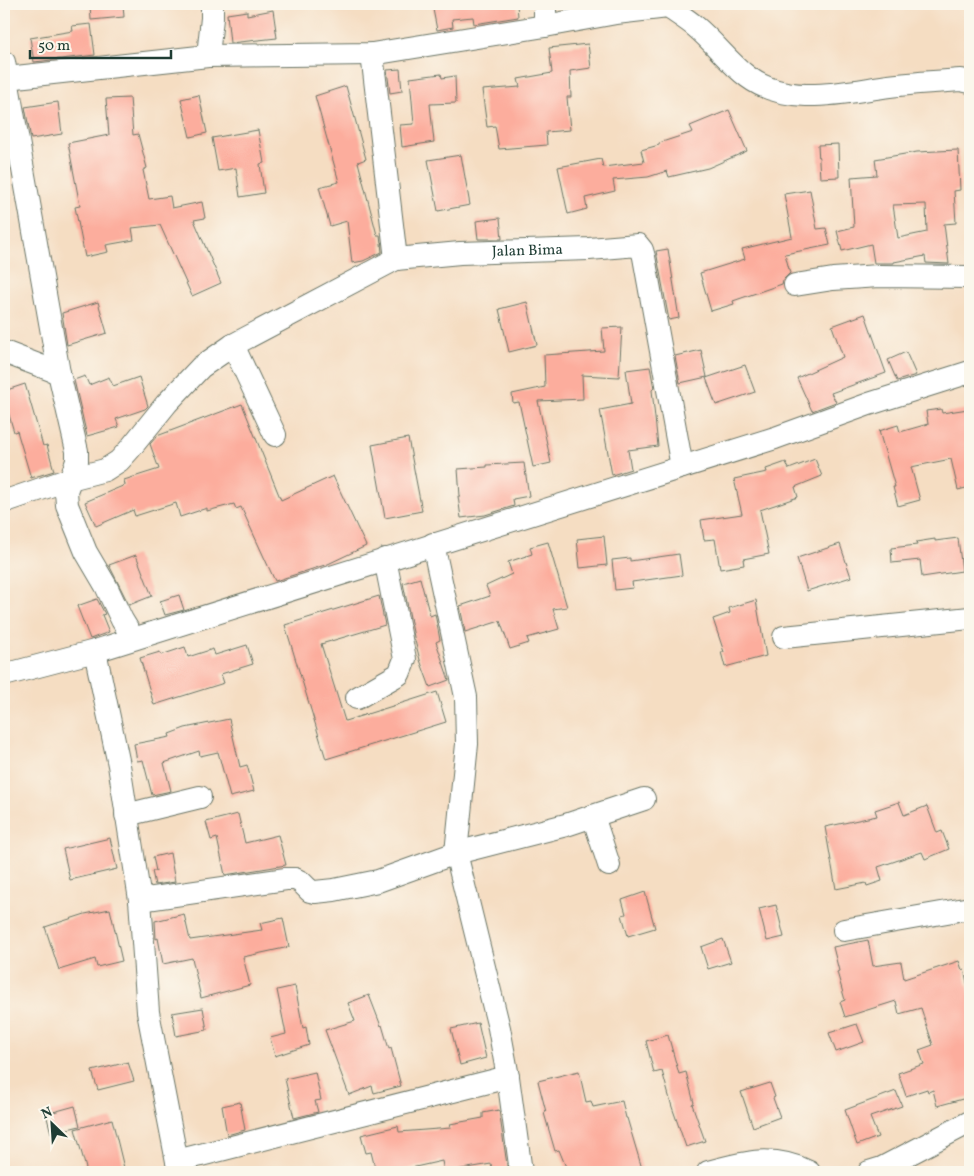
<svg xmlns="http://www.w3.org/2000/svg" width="974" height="1176" viewBox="0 0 974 1176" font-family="Vollkorn,serif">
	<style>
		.building { fill: #fcad9d; fill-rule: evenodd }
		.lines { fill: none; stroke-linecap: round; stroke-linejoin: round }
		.minor-casing { stroke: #6a7566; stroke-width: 24 }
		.minor { stroke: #fff; stroke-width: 22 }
		.labels { text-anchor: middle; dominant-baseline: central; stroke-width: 4; stroke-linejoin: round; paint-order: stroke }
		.street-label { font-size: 15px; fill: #1f3d34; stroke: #fbf7ec }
	</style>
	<rect width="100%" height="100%" fill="#fbf7ec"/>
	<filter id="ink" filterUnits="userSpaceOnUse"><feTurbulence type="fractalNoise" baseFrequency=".02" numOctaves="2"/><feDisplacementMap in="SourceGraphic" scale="10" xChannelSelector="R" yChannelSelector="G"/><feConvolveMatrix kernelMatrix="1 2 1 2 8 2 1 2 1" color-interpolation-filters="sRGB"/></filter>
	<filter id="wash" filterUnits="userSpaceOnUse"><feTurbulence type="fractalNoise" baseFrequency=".0096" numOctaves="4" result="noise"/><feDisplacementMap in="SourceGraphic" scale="20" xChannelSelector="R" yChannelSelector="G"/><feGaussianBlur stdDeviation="1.12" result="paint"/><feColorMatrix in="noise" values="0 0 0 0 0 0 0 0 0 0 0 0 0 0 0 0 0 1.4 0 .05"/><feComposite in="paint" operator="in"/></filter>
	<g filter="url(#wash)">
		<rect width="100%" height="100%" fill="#f5ddc2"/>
		<g id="blocks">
			<path class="building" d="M90 4H123L124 17 91 20Z
				M432 4H517L518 17 474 24 473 17 452 19 453 27 437 30Z
				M273 10 277 38 230 43 227 14 247 11V15Z
				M91 24 95 55 34 62 30 38 73 31 72 26Z
				M588 44 591 68 570 71 571 97H567L570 130 546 132 547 145 499 149 495 126 487 127 482 90 520 87 518 79 552 73 549 48Z
				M400 69 402 91 390 93 387 70Z
				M441 74 442 78 455 76 456 103 430 104 434 142 402 147 400 125 414 124 410 78Z
				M346 86 366 159 358 162 377 235H380L382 252 363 261 352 263 347 221 330 226 319 187 339 182 315 96Z
				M199 95 207 133 190 137 181 99Z
				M130 98 133 135 138 134 147 168 143 170 149 199 170 196 172 208 202 202 205 218 194 220 221 283 192 296 160 225 132 228 134 240 106 245 108 252 85 257 75 207 80 206 68 143 109 135 106 99Z
				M58 102 62 134 31 139 25 107Z
				M729 110 747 151 708 168 669 177 667 171 648 177 613 180 615 191 585 198 587 209 568 214 558 167 601 159 603 167 644 162 641 150 659 145V143L693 132 690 126Z
				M258 130 264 163 260 164 264 193 240 197 236 168 218 171 212 138Z
				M838 144 839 177 820 178 818 145Z
				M958 150 960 190 954 191 956 223 944 224 949 264 926 263 925 256 894 262V263H874L871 244 842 251 837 231 854 227 851 177 877 175 875 159 917 152ZM926 204 927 232 898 238 893 205Z
				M461 155 470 205 438 211 428 160Z
				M810 190 817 229 826 228 830 245 785 254 790 273 783 280 782 284 733 301 734 304 711 311 700 273 745 259 742 249 792 237 784 194Z
				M500 218 502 239H478L476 221Z
				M668 249 679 318 669 320 656 251Z
				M98 302 107 333 67 345 62 313Z
				M527 302 537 345 509 352 499 309Z
				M865 314 886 373 831 393 836 402 812 411 797 378 843 357 832 326Z
				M622 327 619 377 582 375 583 399 538 401 551 463 533 467 519 402 513 403 512 394 545 387 544 355 604 351 602 328Z
				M701 350 707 377 680 383 675 356Z
				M906 352 916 375 897 381 888 360Z
				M745 365 755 392 716 405 706 378Z
				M650 367 654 388 652 390 658 446 628 450 631 469 612 475 600 410 631 404 626 370Z
				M85 376 89 385 109 377 113 386 139 377 148 406 145 409 116 419 119 427 87 436 74 380Z
				M25 384 43 446 47 445 54 471 31 478 17 431 14 432 4 398V391Z
				M242 404 281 500 333 476 366 546 328 564 275 581 241 507 236 509 234 504 207 511V508L180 517 176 503 135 516 133 510 96 526 85 502 125 485 124 480 159 469 150 444 157 436Z
				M941 409 942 413 968 409 970 426V487L958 490 951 459 911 467 920 500 898 506 893 487H895L879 431 898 425 900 432 928 424 926 411Z
				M408 438 422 511 385 518 372 445Z
				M815 459 822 476 795 487 798 497 760 510 769 554 743 559 744 565 720 569 715 539 704 540 701 520 742 514 734 479 767 472 766 469 786 462 789 469Z
				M524 463 529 496 513 499 514 506 485 515 461 518 458 496H460L458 469 487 467V465Z
				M604 536 607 565 580 568 577 539Z
				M958 538 962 571 922 577 920 560 892 563 891 548 917 545 916 542 935 539V541Z
				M548 542 567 607 553 609 559 629 527 638 529 643 510 649 500 621 465 632 460 606 490 596 486 586 512 574 508 562 532 554 530 547Z
				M840 544 851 577 807 591 797 558Z
				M679 554 682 575 632 582 633 588 615 590 612 560 630 558V561Z
				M136 555 152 596 129 605 109 565Z
				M420 578 430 616 435 614 440 640 436 642 449 680 430 687 420 660 414 637 403 583Z
				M179 595 184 610 165 615 160 601Z
				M379 596 385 625 321 644 345 721 437 692 446 722 326 759 285 625Z
				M97 599 105 614 102 615 109 632 90 639 77 606Z
				M756 600 766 656 725 667 721 652H724L713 619 730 613 729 608Z
				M247 645 253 664 221 674 224 683 154 705 140 658 160 652 161 655 185 647 188 657 213 649 215 655Z
				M229 719 240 767 247 765 254 791 230 797 218 752 200 756 199 751 164 763 171 791 152 795 143 760 137 761 134 744 170 737 169 734 185 728Z
				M899 802 904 815 927 806 937 833 942 831 949 849 925 859 922 852 878 867 882 881 867 886 866 883 836 889 825 827 877 816 875 810Z
				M238 814 245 843 278 835 286 865 225 875 217 838 211 840 206 822Z
				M110 838 117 869 70 880 63 849Z
				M170 853 175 882 155 885 152 871H156L153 857Z
				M645 892 655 928 628 936 622 915 626 914 622 900Z
				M776 905 784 937 767 941 759 909Z
				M110 909 122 961 97 967 95 959 59 970 45 927 85 914Z
				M184 914 190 940 262 930 260 923 283 918 289 947 243 957 250 985 201 998 192 958 163 964 158 938 156 939 155 921Z
				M723 939 731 962 708 969 701 947Z
				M868 940 873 966 901 962 904 979 959 961 962 970 964 969 970 996V1097L937 1106 933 1090 928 1092 927 1089 906 1096 898 1073 924 1064 919 1050 933 1045 921 1008 899 1014 896 1001 845 1017 840 1002 845 1000 837 972 839 971 833 947Z
				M295 986 303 1028 306 1027 309 1045 275 1056 270 1038 286 1034 277 990Z
				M369 995 381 1026 382 1025 389 1049 391 1048 401 1086 374 1093 372 1086 349 1095 325 1030 355 1021 348 1003Z
				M203 1008 207 1030 176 1036 172 1013Z
				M478 1023 486 1058 460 1065 451 1029Z
				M857 1024 864 1042 836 1052 829 1033Z
				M668 1035 679 1074 686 1072 694 1103 692 1104 705 1141 686 1147 672 1107 662 1071 654 1073 646 1041Z
				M128 1062 134 1081 98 1090 92 1071Z
				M579 1071 586 1102 591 1101 593 1107 622 1101 626 1118H627L643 1172H568L559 1150 555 1151 544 1113 546 1112 538 1081Z
				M315 1072 321 1100 315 1101 318 1112 294 1118 285 1079Z
				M770 1083 775 1097 773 1098 780 1117 753 1127 741 1092Z
				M896 1091 902 1106 870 1117 878 1137 857 1145 845 1110Z
				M240 1102 245 1130 227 1135 222 1106Z
				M75 1106 80 1126 51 1133 46 1114Z
				M499 1110 508 1172H493L491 1164 444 1172 442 1161 393 1172H376L371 1152 366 1153 361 1135 398 1126 399 1132 451 1128 450 1124 483 1118V1113Z
				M112 1119 125 1172H87L75 1129Z"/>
		</g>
	</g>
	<g filter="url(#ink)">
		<use href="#blocks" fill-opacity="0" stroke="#6a7566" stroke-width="1"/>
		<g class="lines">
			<defs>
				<g id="minor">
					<path d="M545 26V4"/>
					<path id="s1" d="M372 54 396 259 460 253 589 249 638 245 642 250 644 257 682 467"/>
					<path d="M208 56 212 18V4"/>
					<path d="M4 62 59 373 77 451V461L66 491 67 505 86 552 106 586 122 620 133 638"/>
					<path d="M7 78 208 56 372 54 545 26 616 13 668 7C678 14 688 20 696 27 715 43 729 63 748 77 788 107 844 92 889 86 913 83 937 82 961 80L970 82"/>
					<path d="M795 285 833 279 879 276 970 277"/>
					<path d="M233 345 275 435"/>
					<path d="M4 352 59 373"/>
					<path d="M6 501 70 479 105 470 119 461 129 450 167 403 201 367 233 345 396 259"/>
					<path d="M433 544 466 697 467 744 456 853 499 1028 508 1077 521 1172"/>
					<path d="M784 637 970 618"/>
					<path d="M95 651 119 765 140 900 148 1012 179 1172"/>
					<path d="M4 675 95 651 775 438 869 404 970 372"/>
					<path d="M357 698 399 674 405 659 385 559"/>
					<path d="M126 815 200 797"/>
					<path d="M593 816 609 865"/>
					<path d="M140 900 286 879H295L301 882 310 891 315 892 334 890 378 881 456 853 566 825 644 799"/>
					<path d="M844 930 970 908"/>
					<path d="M177 1161 508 1077"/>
					<path d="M708 1172C745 1162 773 1154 809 1172"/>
					<path d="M869 1172 882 1168 970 1122"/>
				</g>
			</defs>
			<use href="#minor" class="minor-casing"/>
			<use href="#minor" class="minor"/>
		</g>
	</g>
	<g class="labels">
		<g class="street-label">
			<text stroke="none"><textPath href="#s1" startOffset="338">Jalan Bima</textPath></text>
		</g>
	</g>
	<rect width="974" height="1176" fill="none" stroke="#fbf7ec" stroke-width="20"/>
	<g transform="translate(52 1124) rotate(335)" stroke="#fbf7ec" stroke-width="4" paint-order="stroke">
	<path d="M0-4L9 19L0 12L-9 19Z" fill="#1f3d34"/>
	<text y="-8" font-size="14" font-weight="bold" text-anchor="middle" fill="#1f3d34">N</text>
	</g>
	<path d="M30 50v8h141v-8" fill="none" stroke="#1f3d34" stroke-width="2.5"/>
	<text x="38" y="50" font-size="15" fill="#1f3d34" stroke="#fbf7ec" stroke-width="4" paint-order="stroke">50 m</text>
</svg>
